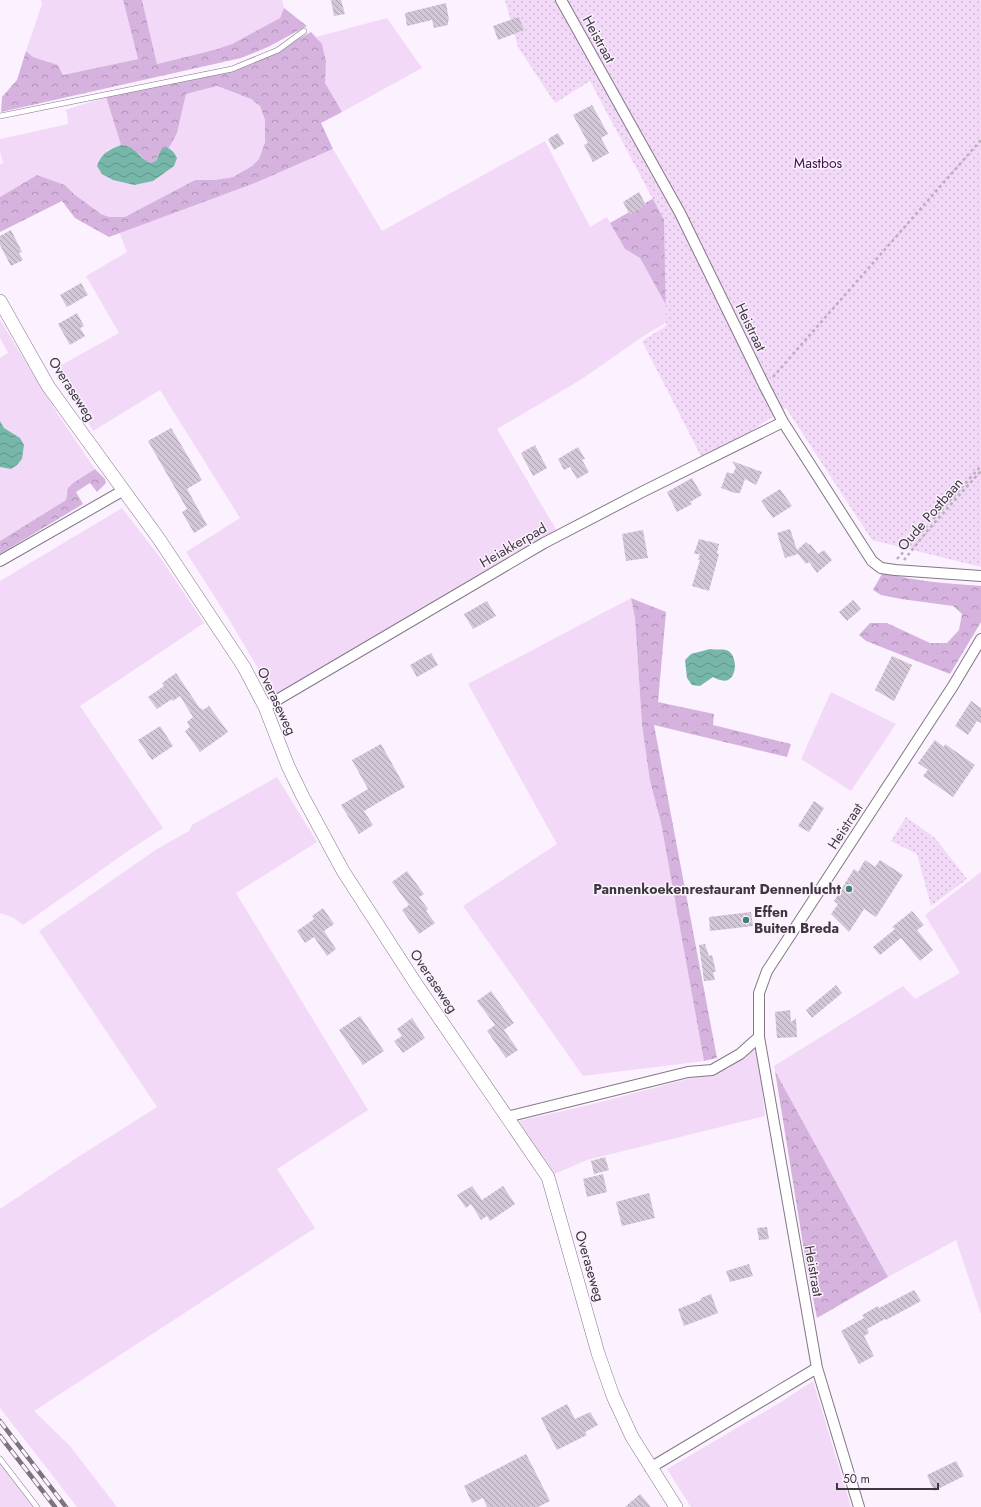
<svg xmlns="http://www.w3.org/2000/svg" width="981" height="1507" viewBox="0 0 981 1507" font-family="Jost,sans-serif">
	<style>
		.green { fill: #f2d9f8 }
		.forest { fill: url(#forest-crowns) }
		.park { fill: url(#park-dots) }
		.water { fill: url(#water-waves) }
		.building { fill: url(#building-back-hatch) }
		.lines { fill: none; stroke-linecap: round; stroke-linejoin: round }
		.service-casing { stroke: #837786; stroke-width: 6 }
		.minor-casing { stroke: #837786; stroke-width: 12 }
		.tertiary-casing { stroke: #837786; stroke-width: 14 }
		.path { stroke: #b9b0bc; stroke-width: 2.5; stroke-dasharray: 3 3; stroke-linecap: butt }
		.service { stroke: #fff; stroke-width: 5 }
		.minor { stroke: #fff; stroke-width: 10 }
		.tertiary { stroke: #fff; stroke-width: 13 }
		.rail-casing { stroke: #7b747d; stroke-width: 4.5 }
		.rail { stroke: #fcf1ff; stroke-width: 3; stroke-dasharray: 9; stroke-linecap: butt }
		.poi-dot { fill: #408376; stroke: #fcf1ff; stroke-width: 1.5 }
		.labels { text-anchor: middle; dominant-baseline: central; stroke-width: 3; stroke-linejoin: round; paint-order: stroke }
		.street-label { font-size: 14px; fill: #3d383e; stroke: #fcf1ff }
		.park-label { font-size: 14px; fill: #3f1448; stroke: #fcf1ff }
		.poi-label { font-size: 14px; font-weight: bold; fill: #3d383e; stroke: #fcf1ff; text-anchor: end }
	</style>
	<defs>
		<pattern id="forest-crowns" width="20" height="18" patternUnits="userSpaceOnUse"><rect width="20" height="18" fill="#d6b3de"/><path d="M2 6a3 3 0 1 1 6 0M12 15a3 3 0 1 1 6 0" fill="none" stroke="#af93b5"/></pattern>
		<pattern id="park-dots" width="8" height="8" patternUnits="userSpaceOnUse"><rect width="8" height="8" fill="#f2d9f8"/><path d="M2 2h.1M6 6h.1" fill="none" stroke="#d0bbd6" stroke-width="1.8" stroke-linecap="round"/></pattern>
		<pattern id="water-waves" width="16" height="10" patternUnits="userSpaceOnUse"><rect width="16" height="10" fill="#76b7a9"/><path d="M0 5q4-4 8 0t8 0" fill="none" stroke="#62968b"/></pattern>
		<pattern id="building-back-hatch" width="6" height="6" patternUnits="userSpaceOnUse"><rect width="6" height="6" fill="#d3c6d6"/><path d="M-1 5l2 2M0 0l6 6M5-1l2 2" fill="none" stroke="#aca2af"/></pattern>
	</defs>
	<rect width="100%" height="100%" fill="#fcf1ff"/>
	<path class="green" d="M41 0H123L138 59 63 75 58 65 33 57 26 51 42 4Z
		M142 0H282L284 8 280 18 232 44 214 50 157 64Z
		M387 18 422 68 342 112C337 104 326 90 325 82 323 65 330 52 316 37Z
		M217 86 251 99 260 106 265 120V142L259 159 252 166 233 177 215 180H195L126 217H109L101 214 74 194 65 185 37 175 0 197V164L3 163 0 152V139L68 124 67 113 65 110 106 97 121 145 107 150 102 174 113 180 134 185 173 150 169 148 177 133 186 94Z
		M545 141 590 227 607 217 625 249 640 258 666 305 672 319 642 337 582 379 497 429 557 531 276 699 230 621 186 552 240 518 160 390 93 431 56 368 119 333 86 276 127 252 119 232 255 183 333 149 382 231Z
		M0 320 57 413 95 469 73 483 68 488 66 500 0 541V467L7 468 17 465 22 459 24 445 20 438 4 428 0 421V358L8 353 0 338Z
		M122 508 159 556 204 623 80 706 163 828 131 849 23 925 14 918 0 913V581Z
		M631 598 635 618 642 725 650 781 661 823 704 1061 583 1076 463 906 557 844 468 684Z
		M831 692 896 724 851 791 801 759Z
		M277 777 317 842 236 893 368 1110 277 1169 315 1228 34 1411 70 1446 117 1507H77L0 1408V1209L78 1157 157 1107 39 931 157 849 189 831 192 825Z
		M981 872V1314L956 1240 888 1277 775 1071 774 1066 903 986 915 999 960 973 925 915Z
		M757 1043 765 1116 587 1160 552 1175 519 1121 593 1104 729 1068Z
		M813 1381 851 1507H691L667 1469 781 1402Z
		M0 1464 33 1507H0Z"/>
	<path class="forest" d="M123 0H142L157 64 214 50 232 44 280 18 284 8 307 26 268 47 241 58 1 112 2 97 17 80 26 51 33 57 58 65 63 75 138 59Z
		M311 32 322 44 326 61 325 83 342 112 321 123 333 149 255 183 109 237 75 218 62 201 0 232V197L37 175 65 185 74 194 101 214 109 217H125L195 180H215L233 177 252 166 259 159 265 142V120L260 106 251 99 217 86 186 94 177 133 169 148H165L158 155 157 160 151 163 146 161 140 155 124 145H121L106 97 243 65 271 53Z
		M654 198 702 285 666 305 640 258 625 249 610 223Z
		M95 469 105 479 106 483 97 492 90 483 76 492 83 504 0 554V541L66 500 68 488 73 483Z
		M883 572C914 582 948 583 981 586V622L950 674 866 641 859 635 870 623H887L930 643H947L959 630 962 614 953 606 901 599 881 595 873 590Z
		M631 598 666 612 658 702 714 714 713 725 791 744 787 757 654 725 717 1058 704 1061 661 823 650 781 642 725 635 618Z
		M775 1071 888 1277 817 1318 807 1269Z"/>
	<path class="park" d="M505 0H981V567L872 540 786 408 704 462 642 341 666 326 664 220 590 81 555 103 518 47Z
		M906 817 935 838 967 879 931 906 917 854 891 841Z"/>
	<path class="water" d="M121 145C135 145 139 159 151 163L157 160C161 144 170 144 177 158L174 166 153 181 134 185 113 180 102 174 97 166C102 153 108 150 121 145Z
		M0 421 4 428 20 438 24 445 22 459 17 465 11 469 0 467Z
		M710 649C715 650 722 649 726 650 737 653 738 675 728 680 723 682 717 679 713 677L700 686 692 685 687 678 685 660 691 654Z"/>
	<path class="building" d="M331 0H341L345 14 334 16Z
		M446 3 449 20 448 21V25L434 28 432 20 407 26 405 13Z
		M519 17 524 30 498 40 493 26Z
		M592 105 608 134 601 138 609 153 593 162 584 145 588 143 573 115Z
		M558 133 564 144 554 150 548 139Z
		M639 192 646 205 630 215 623 202Z
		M11 230 22 252 19 253 23 260 11 266 0 245V236Z
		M81 283 88 295 67 307 60 295Z
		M77 313 84 326 80 328 85 336 70 345 58 324Z
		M171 428 202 480 187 489 207 525 194 533 182 512 187 509 148 441Z
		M535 445 547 468 533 476 521 453Z
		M578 447 585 459 582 460 589 472 577 479 570 467 564 470 558 459Z
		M732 461 762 472 756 485 745 479 740 493H735L721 488 727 472 733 474 736 467Z
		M692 478 702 495 690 502 692 504 677 512 667 492Z
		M780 489 792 506 773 518 761 501Z
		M790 529 797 550 806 542 809 545 810 544 818 554 824 550 832 560 817 573 809 562 806 564 798 554 785 558 777 533Z
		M643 530 648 558 626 561 622 534Z
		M699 539 719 544 717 553 719 554 709 591 692 586 700 560H698L700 554H694Z
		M853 600 861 609 847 621 839 612Z
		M487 601 496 616 473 629 464 614Z
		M431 653 438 665 417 677 410 665Z
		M892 656 912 665 894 701 875 690Z
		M176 673 199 707 203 710 209 706 228 732 200 752 185 731 190 727 187 722 193 717 180 696 173 701 172 699 157 709 148 697 164 686 162 683Z
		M971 701 981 708V723L977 721 968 735 955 726Z
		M160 726 173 746 152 760 138 740Z
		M935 740 944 747 945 744 975 765 953 797 923 776 928 770 918 763Z
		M381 744 405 787 364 811 373 825 359 834 341 805 368 789 352 760Z
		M814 801 824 808 809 832 798 826Z
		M865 860 875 867 880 860 903 875 876 917 864 909 849 932 831 914 838 904 834 901 854 869 858 872Z
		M407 871 424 894 419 897 428 909 426 911 435 923 419 934 402 910 409 905 392 882Z
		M323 908 334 924 324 931 336 949 327 956 314 937 305 943 297 931 314 919 312 916Z
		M912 911 924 925 917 930 933 950 920 961 901 938 880 955 873 947 895 929 892 927Z
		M751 912 753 926 710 931 709 917Z
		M705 944 709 956 712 955 716 972H713L715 980 704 981 699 945Z
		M836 985 842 993 812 1018 806 1010Z
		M491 991 514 1023 504 1030 518 1050 506 1058 487 1031 495 1025 477 1001Z
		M790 1010 791 1022 796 1018 797 1037 777 1038 775 1012Z
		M360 1016 384 1051 363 1065 339 1030Z
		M412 1018 425 1038 403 1053 394 1041 402 1036 397 1029Z
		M605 1157 609 1170 594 1174 591 1161Z
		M603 1174 607 1192 587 1197 583 1179Z
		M472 1186 482 1200 503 1186 515 1204 490 1221 487 1216 481 1220 471 1204 466 1208 457 1195Z
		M649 1193 655 1218 622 1226 616 1202Z
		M767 1227 769 1239 759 1240 757 1228Z
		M749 1264 753 1276 730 1282 726 1271Z
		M914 1290 921 1301 886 1320 885 1319 867 1329 869 1333 864 1336 874 1356 859 1364 841 1331 864 1318 862 1315 878 1306 879 1308Z
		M711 1294 718 1313 684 1326 678 1309 701 1300V1298Z
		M567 1404 575 1419 590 1412 598 1425 585 1432 587 1435 557 1450 541 1418Z
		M526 1454 550 1501 538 1507H487L483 1498 472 1503 464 1486Z
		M956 1461 964 1476 934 1491 927 1475Z
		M640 1494 651 1507H625Z"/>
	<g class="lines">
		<defs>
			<path id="service" d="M0 116 232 69 278 50 304 31
				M0 1459 37 1507"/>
			<path id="minor" d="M561 0 680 213 765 387 783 422 872 561 881 568 895 570 981 576
				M0 561 124 490
				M265 707 544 543 642 492 783 422
				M507 1117 688 1072 712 1070 740 1054 759 1037
				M650 1468 817 1368
				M859 1507 817 1368 759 1037V993L767 971 953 686 981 639"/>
			<path id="tertiary" d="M0 301 48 386 74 422 159 539 244 667 265 707 288 766 303 797 343 871 416 984 548 1177 598 1353 613 1396 632 1437 676 1507"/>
		</defs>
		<use href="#service" class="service-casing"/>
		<use href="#minor" class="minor-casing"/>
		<use href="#tertiary" class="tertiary-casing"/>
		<path class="path" d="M773 377 981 140
			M897 559 981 466
			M904 560 928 530 981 471"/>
		<use href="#service" class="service"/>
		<use href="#minor" class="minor"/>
		<use href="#tertiary" class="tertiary"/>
		<defs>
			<path id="rail" d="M0 1421 66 1507
				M0 1436 55 1507"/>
		</defs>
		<use href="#rail" class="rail-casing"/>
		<use href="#rail" class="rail"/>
	</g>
	<g class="poi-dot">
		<circle cx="849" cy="889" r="4"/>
		<circle cx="746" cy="920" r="4"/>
	</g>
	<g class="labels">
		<g class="street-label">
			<text transform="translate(599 39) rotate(61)">Heistraat</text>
			<text transform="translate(751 327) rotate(64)">Heistraat</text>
			<text transform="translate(72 389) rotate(57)">Overaseweg</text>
			<text transform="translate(930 514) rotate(-49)">Oude Postbaan</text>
			<text transform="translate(513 545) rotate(-30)">Heiakkerpad</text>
			<text transform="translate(277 701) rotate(65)">Overaseweg</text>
			<text transform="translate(845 826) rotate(-57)">Heistraat</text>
			<text transform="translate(434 981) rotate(56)">Overaseweg</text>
			<text transform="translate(590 1266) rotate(74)">Overaseweg</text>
			<text transform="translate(814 1271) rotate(80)">Heistraat</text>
		</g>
		<g class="park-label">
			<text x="818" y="163">Mastbos</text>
		</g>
		<g class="poi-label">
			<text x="841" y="889">Pannenkoekenrestaurant Dennenlucht</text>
			<text x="754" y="912" text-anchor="start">Effen<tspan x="754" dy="16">Buiten Breda</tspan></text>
		</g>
	</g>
	<path d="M837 1483v6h101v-6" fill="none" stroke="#3d383e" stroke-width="2"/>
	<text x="843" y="1483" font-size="12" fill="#3d383e" stroke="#fcf1ff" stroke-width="3" paint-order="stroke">50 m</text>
</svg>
